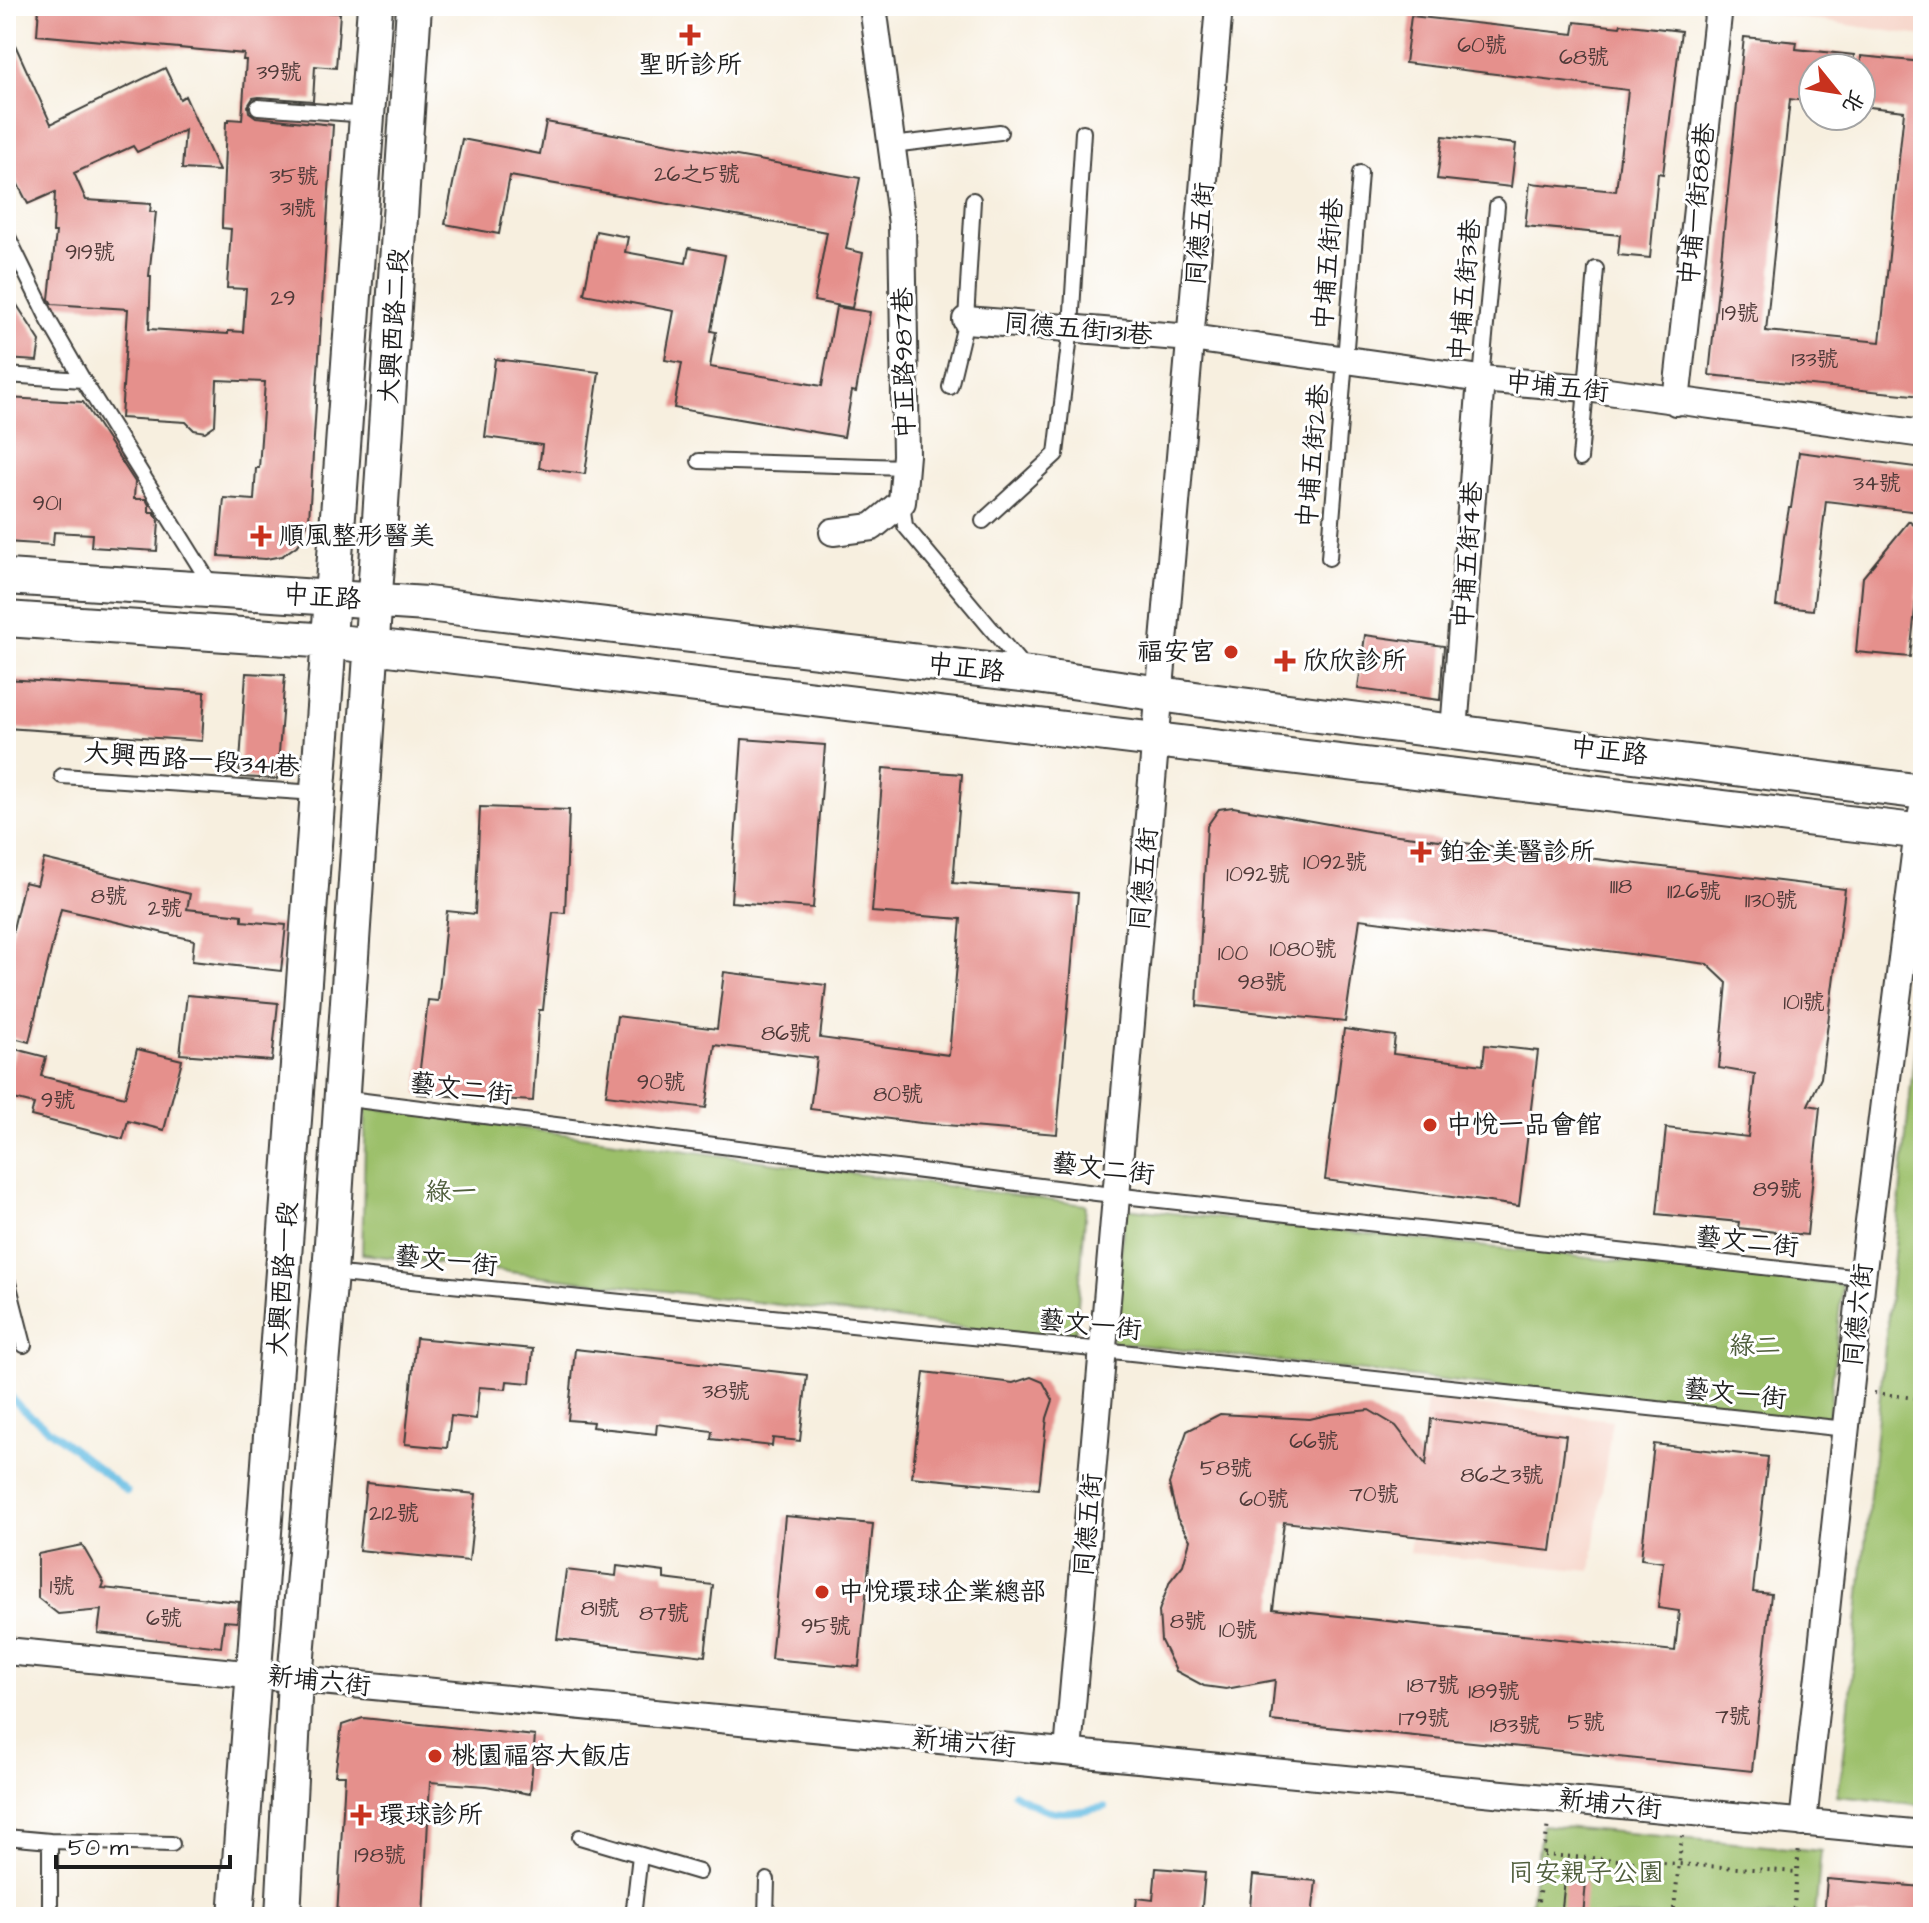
<svg xmlns="http://www.w3.org/2000/svg" width="1929" height="1923" viewBox="0 0 1929 1923" font-family="'Architects Daughter','LXGW WenKai TC',sans-serif">
	<style>
		.built { fill: #f6d2c5 }
		.green { fill: #9cc06b; stroke: #5c6e44; stroke-width: 2 }
		.lines { fill: none; stroke-linecap: round; stroke-linejoin: round }
		.stream { stroke: #66bde3; stroke-width: 7 }
		.building { fill: #e5908c }
		.service-casing { stroke: #3d3c39; stroke-width: 18 }
		.minor-casing { stroke: #3d3c39; stroke-width: 30 }
		.tertiary-casing { stroke: #3d3c39; stroke-width: 38 }
		.path { stroke: #3d3c39; stroke-width: 4; stroke-dasharray: 2 6; stroke-linecap: butt }
		.service { stroke: #fff; stroke-width: 14 }
		.minor { stroke: #fff; stroke-width: 26 }
		.tertiary { stroke: #fff; stroke-width: 34 }
		.poi-dot { fill: #c8321e; stroke: #fff; stroke-width: 3 }
		.labels { text-anchor: middle; dominant-baseline: central; stroke-width: 6; stroke-linejoin: round; paint-order: stroke }
		.number-label { font-size: 22px; fill: #4e3938 }
		.poi-label { font-size: 26px; fill: #1c1c1c; stroke: #fff; text-anchor: start }
		.street-label { font-size: 26px; fill: #1c1c1c; stroke: #fff }
		.park-label { font-size: 26px; fill: #4f5e3c; stroke: #fff }
	</style>
	<rect width="100%" height="100%" fill="#fff"/>
	<filter id="ink" filterUnits="userSpaceOnUse"><feTurbulence type="fractalNoise" baseFrequency=".0125" numOctaves="2"/><feDisplacementMap in="SourceGraphic" scale="16" xChannelSelector="R" yChannelSelector="G"/><feConvolveMatrix kernelMatrix="1 2 1 2 8 2 1 2 1" color-interpolation-filters="sRGB"/></filter>
	<filter id="wash" filterUnits="userSpaceOnUse"><feTurbulence type="fractalNoise" baseFrequency=".006" numOctaves="4" result="noise"/><feDisplacementMap in="SourceGraphic" scale="32" xChannelSelector="R" yChannelSelector="G"/><feGaussianBlur stdDeviation="1.8" result="paint"/><feColorMatrix in="noise" values="0 0 0 0 0 0 0 0 0 0 0 0 0 0 0 0 0 1.4 0 .05"/><feComposite in="paint" operator="in"/></filter>
	<g filter="url(#wash)">
		<rect width="100%" height="100%" fill="#f7efdf"/>
		<path class="built" d="M1733 6H1923V36L1733 8Z
			M1427 1400 1612 1420 1591 1571 1409 1553Z"/>
		<path class="green" d="M1923 966V1805L1837 1796 1843 1764Z
			M366 1107 1086 1205 1075 1341 362 1254Z
			M1125 1208 1842 1285 1828 1425 1112 1342Z
			M1542 1825 1821 1851 1815 1917H1529Z"/>
		<g class="lines">
			<path class="stream" d="M6 1391 21 1408 127 1491
				M1014 1793C1052 1818 1061 1814 1105 1807"/>
		</g>
		<g id="blocks">
			<path class="building" d="M39 6H228L340 13 336 68 315 66 313 101 259 97 253 98 248 106 249 112 256 117 333 125 309 520 299 544 282 556 266 559 219 556 224 498 254 500 256 468H259L265 382 217 380 215 425 205 432 194 430 186 422 121 418 128 309 52 304 49 299 56 232H53L55 192 28 204 6 161V25L51 124 165 68 180 99 185 96 219 171 182 169 185 130 137 152 133 146 74 173 86 200 151 204 150 212H156L149 276H151L149 329 228 334V331L243 332 246 289 227 288 231 229 222 228V224L226 122H229V119L242 120 246 60H243L244 54 37 35Z
				M1411 16 1573 34 1575 22 1620 27 1621 24 1681 31 1663 174 1658 173 1650 258 1618 255 1620 235 1525 226 1530 183 1616 191 1628 90 1405 63Z
				M1744 37 1797 42 1796 49 1854 55 1853 68H1813V102L1790 99 1766 331 1880 342 1904 111 1861 106V56L1923 62V396L1709 375Z
				M546 122 860 178 846 249 863 253 852 308 814 301 827 232 510 176 499 234 445 224 462 139 540 154Z
				M1443 136 1516 144 1511 187 1437 179Z
				M596 231 628 237 625 252 686 263 689 248 725 255 711 331 716 332 710 367 822 386 836 307 870 312 856 392 852 391 844 437 674 408 682 363 665 360 674 311 584 294Z
				M6 288 40 341 37 361 6 359Z
				M495 359 599 372 585 474 539 468 542 445 485 437Z
				M6 398 83 402 135 482 134 499H146L149 505V512H154L159 521 157 551 91 547 92 534 54 532 53 545 6 542Z
				M1799 452 1923 468 1919 512 1826 501 1813 610 1776 606 1784 537 1789 508H1791Z
				M1909 521 1923 533 1910 657 1856 652 1863 577Z
				M1365 635 1444 646 1440 700 1358 689Z
				M246 673 285 675 277 779 239 777Z
				M6 679 205 692 202 741 6 728Z
				M742 739 825 745 813 908 731 902Z
				M883 768 962 774 953 883 1078 893 1057 1134 921 1123 810 1109 817 1058 715 1045 706 1108 606 1095 617 1016 717 1029 724 972 826 985 820 1038 949 1055 961 919 872 912Z
				M480 807 569 810 565 913 553 912 543 1010H539L533 1101 417 1094 428 1000 438 1001 447 911 475 914Z
				M1233 807 1373 832 1845 889 1821 1078 1808 1105 1820 1107 1807 1235 1738 1228 1739 1222 1657 1214 1666 1128 1748 1137 1755 1074 1719 1068 1727 983 1707 964 1360 919 1345 1022 1197 1006 1207 826 1219 809Z
				M44 859 190 894 187 909 242 915V921L286 925 281 971 192 961 194 940 61 909 29 1042 6 1036V959L24 882 37 885Z
				M187 995 278 1003 272 1061 180 1054Z
				M1344 1029 1395 1036 1393 1054 1483 1065 1485 1045 1538 1051 1519 1206 1325 1180Z
				M15 1049 46 1057 41 1076 125 1097 137 1049 182 1060 164 1130 128 1121 123 1139 31 1116 34 1104 6 1097V1085Z
				M416 1338 533 1349 530 1383 507 1381 506 1389 479 1387 476 1419 451 1416 447 1448 405 1444Z
				M575 1349 807 1375 800 1441 773 1438 772 1446 711 1439 712 1431 657 1424 656 1434 592 1427 593 1422 568 1420Z
				M924 1372 1013 1383 1031 1377 1043 1382 1053 1400 1047 1418 1039 1489 912 1477Z
				M1369 1410 1396 1426 1426 1465 1431 1419 1566 1435 1551 1551 1284 1522 1273 1609 1675 1651 1679 1611 1658 1608 1663 1562 1641 1559 1654 1444 1768 1457 1753 1592 1771 1594 1752 1771 1271 1721 1275 1680 1226 1689 1204 1686 1176 1671 1161 1641 1159 1611 1170 1581 1183 1565 1190 1540 1177 1518 1169 1484 1187 1431 1220 1414 1310 1419 1331 1414Z
				M366 1483 476 1494 469 1561 359 1550Z
				M785 1516 873 1524 859 1667 771 1659Z
				M82 1545 104 1583 102 1588 239 1602 237 1622 224 1621 221 1647 98 1633 101 1610 58 1614 38 1598V1554Z
				M617 1566 664 1572V1579L713 1585 705 1656 557 1639 566 1570 616 1576Z
				M363 1718 535 1736 530 1794 486 1786 430 1782 423 1917H337L345 1775H335L342 1725Z
				M1156 1868 1205 1872 1201 1917H1135L1137 1898 1153 1900Z
				M1253 1875 1316 1881 1312 1917H1249Z
				M1565 1879 1586 1881 1583 1917H1561Z
				M1827 1879 1923 1887V1917H1824Z"/>
		</g>
	</g>
	<g filter="url(#ink)">
		<use href="#blocks" fill-opacity="0" stroke="#3d3c39" stroke-width="2"/>
		<g class="lines">
			<defs>
				<path id="service" d="M258 107 368 115
					M892 145 1000 132
					M6 233 49 321 83 380 213 588
					M6 375 83 380
					M1481 379 1497 206
					M950 387 966 320 973 200
					M1580 459 1596 269
					M699 461 905 467
					M902 502 905 526 1025 669
					M983 521 1056 454 1071 327 1083 132
					M1329 558 1360 173
					M62 776 317 793
					M341 1098 1096 1193 1862 1278
					M330 1273 1103 1350 1846 1429
					M6 1275 24 1345
					M6 1837 50 1841 172 1844
					M580 1837 699 1872
					M50 1841V1917
					M633 1917 640 1855
					M766 1917 767 1880"/>
				<path id="minor" d="M966 320 1191 338 1481 379 1586 388 1923 434
					M1676 402 1719 6
					M833 532 872 527 902 502 906 455 902 224 873 6
					M1454 731 1481 379
					M6 1651 1923 1834
					M1068 1752 1219 6
					M1803 1823 1862 1278 1918 831 1923 809"/>
				<path id="tertiary" d="M6 577 427 604 1030 675 1202 700 1923 792
					M6 619 330 641 1923 832
					M236 1917 375 6
					M283 1917 295 1679 330 1273 414 6"/>
			</defs>
			<use href="#service" class="service-casing"/>
			<use href="#minor" class="minor-casing"/>
			<use href="#tertiary" class="tertiary-casing"/>
			<path class="path" d="M1874 1393 1923 1399
				M1544 1855 1797 1872
				M1536 1917 1548 1823
				M1673 1917 1682 1836
				M1793 1917 1799 1847"/>
			<use href="#service" class="service"/>
			<use href="#minor" class="minor"/>
			<use href="#tertiary" class="tertiary"/>
		</g>
	</g>
	<g class="poi-dot">
		<path d="M686 23h8v8h8v8h-8v8h-8v-8h-8v-8h8z"/>
		<path d="M257 524h8v8h8v8h-8v8h-8v-8h-8v-8h8z"/>
		<circle cx="1231" cy="652" r="8"/>
		<path d="M1281 649h8v8h8v8h-8v8h-8v-8h-8v-8h8z"/>
		<path d="M1417 840h8v8h8v8h-8v8h-8v-8h-8v-8h8z"/>
		<circle cx="1430" cy="1125" r="8"/>
		<circle cx="822" cy="1592" r="8"/>
		<circle cx="435" cy="1756" r="8"/>
		<path d="M357 1803h8v8h8v8h-8v8h-8v-8h-8v-8h8z"/>
	</g>
	<g class="labels">
		<g class="number-label">
			<text x="1482" y="45">60號</text>
			<text x="1584" y="57">68號</text>
			<text x="279" y="72">39號</text>
			<text x="697" y="174">26之5號</text>
			<text x="294" y="176">35號</text>
			<text x="298" y="208">31號</text>
			<text x="90" y="252">919號</text>
			<text x="283" y="298">29</text>
			<text x="1740" y="313">19號</text>
			<text x="1815" y="359">133號</text>
			<text x="1877" y="483">34號</text>
			<text x="47" y="503">901</text>
			<text x="1335" y="862">1092號</text>
			<text x="1258" y="874">1092號</text>
			<text x="1621" y="886">1118</text>
			<text x="1694" y="891">1126號</text>
			<text x="109" y="896">8號</text>
			<text x="1771" y="900">1130號</text>
			<text x="165" y="908">2號</text>
			<text x="1303" y="949">1080號</text>
			<text x="1233" y="953">100</text>
			<text x="1262" y="982">98號</text>
			<text x="1804" y="1002">101號</text>
			<text x="786" y="1033">86號</text>
			<text x="661" y="1082">90號</text>
			<text x="898" y="1094">80號</text>
			<text x="58" y="1100">9號</text>
			<text x="1777" y="1189">89號</text>
			<text x="726" y="1391">38號</text>
			<text x="1314" y="1441">66號</text>
			<text x="1226" y="1468">58號</text>
			<text x="1502" y="1475">86之3號</text>
			<text x="1374" y="1494">70號</text>
			<text x="1264" y="1499">60號</text>
			<text x="394" y="1513">212號</text>
			<text x="62" y="1586">1號</text>
			<text x="600" y="1608">81號</text>
			<text x="664" y="1613">87號</text>
			<text x="164" y="1618">6號</text>
			<text x="1188" y="1621">8號</text>
			<text x="826" y="1626">95號</text>
			<text x="1238" y="1630">10號</text>
			<text x="1433" y="1685">187號</text>
			<text x="1494" y="1691">189號</text>
			<text x="1733" y="1716">7號</text>
			<text x="1424" y="1718">179號</text>
			<text x="1586" y="1722">5號</text>
			<text x="1515" y="1725">183號</text>
			<text x="380" y="1855">198號</text>
		</g>
		<g class="poi-label">
			<text x="690" y="65" text-anchor="middle">聖昕診所</text>
			<text x="279" y="536">順風整形醫美</text>
			<text x="1215" y="652" text-anchor="end">福安宮</text>
			<text x="1303" y="661">欣欣診所</text>
			<text x="1439" y="852">鉑金美醫診所</text>
			<text x="1446" y="1125">中悅一品會館</text>
			<text x="838" y="1592">中悅環球企業總部</text>
			<text x="451" y="1756">桃園福容大飯店</text>
			<text x="379" y="1815">環球診所</text>
		</g>
		<g class="street-label">
			<text transform="translate(1697 204) rotate(-84)">中埔一街88巷</text>
			<text transform="translate(1200 234) rotate(-85)">同德五街</text>
			<text transform="translate(1328 264) rotate(-85)">中埔五街1巷</text>
			<text transform="translate(1465 290) rotate(-85)">中埔五街3巷</text>
			<text transform="translate(394 326) rotate(-86)">大興西路二段</text>
			<text transform="translate(1078 329) rotate(5)">同德五街131巷</text>
			<text transform="translate(904 363) rotate(-91)">中正路987巷</text>
			<text transform="translate(1557 387) rotate(6)">中埔五街</text>
			<text transform="translate(1313 456) rotate(-85)">中埔五街2巷</text>
			<text transform="translate(1468 555) rotate(-86)">中埔五街4巷</text>
			<text transform="translate(322 597) rotate(4)">中正路</text>
			<text transform="translate(966 668) rotate(7)">中正路</text>
			<text transform="translate(1609 751) rotate(7)">中正路</text>
			<text transform="translate(192 760) rotate(4)">大興西路一段341巷</text>
			<text transform="translate(1144 879) rotate(-85)">同德五街</text>
			<text transform="translate(461 1089) rotate(7)">藝文二街</text>
			<text transform="translate(1103 1169) rotate(7)">藝文二街</text>
			<text transform="translate(1747 1242) rotate(6)">藝文二街</text>
			<text transform="translate(446 1261) rotate(6)">藝文一街</text>
			<text transform="translate(283 1279) rotate(-86)">大興西路一段</text>
			<text transform="translate(1858 1315) rotate(-84)">同德六街</text>
			<text transform="translate(1090 1325) rotate(6)">藝文一街</text>
			<text transform="translate(1735 1394) rotate(6)">藝文一街</text>
			<text transform="translate(1088 1525) rotate(-85)">同德五街</text>
			<text transform="translate(319 1681) rotate(6)">新埔六街</text>
			<text transform="translate(964 1743) rotate(5)">新埔六街</text>
			<text transform="translate(1610 1804) rotate(6)">新埔六街</text>
		</g>
		<g class="park-label">
			<text x="451" y="1192">綠一</text>
			<text x="1755" y="1346">綠二</text>
			<text x="1586" y="1873">同安親子公園</text>
		</g>
	</g>
	<rect width="1929" height="1923" fill="none" stroke="#fff" stroke-width="32"/>
	<g transform="translate(1837 92) rotate(120)"><circle r="38" fill="#ffffff" stroke="#a4a4a4" stroke-width="2"/>
	<path d="M0-6L14 30L0 20L-14 30Z" fill="#c8321e"/>
	<text y="-12" font-size="22" font-weight="bold" text-anchor="middle" fill="#1c1c1c">北</text>
	</g>
	<path d="M56 1855v12h174v-12" fill="none" stroke="#1c1c1c" stroke-width="4"/>
	<text x="68" y="1855" font-size="24" fill="#1c1c1c" stroke="#ffffff" stroke-width="6" paint-order="stroke">50 m</text>
</svg>
